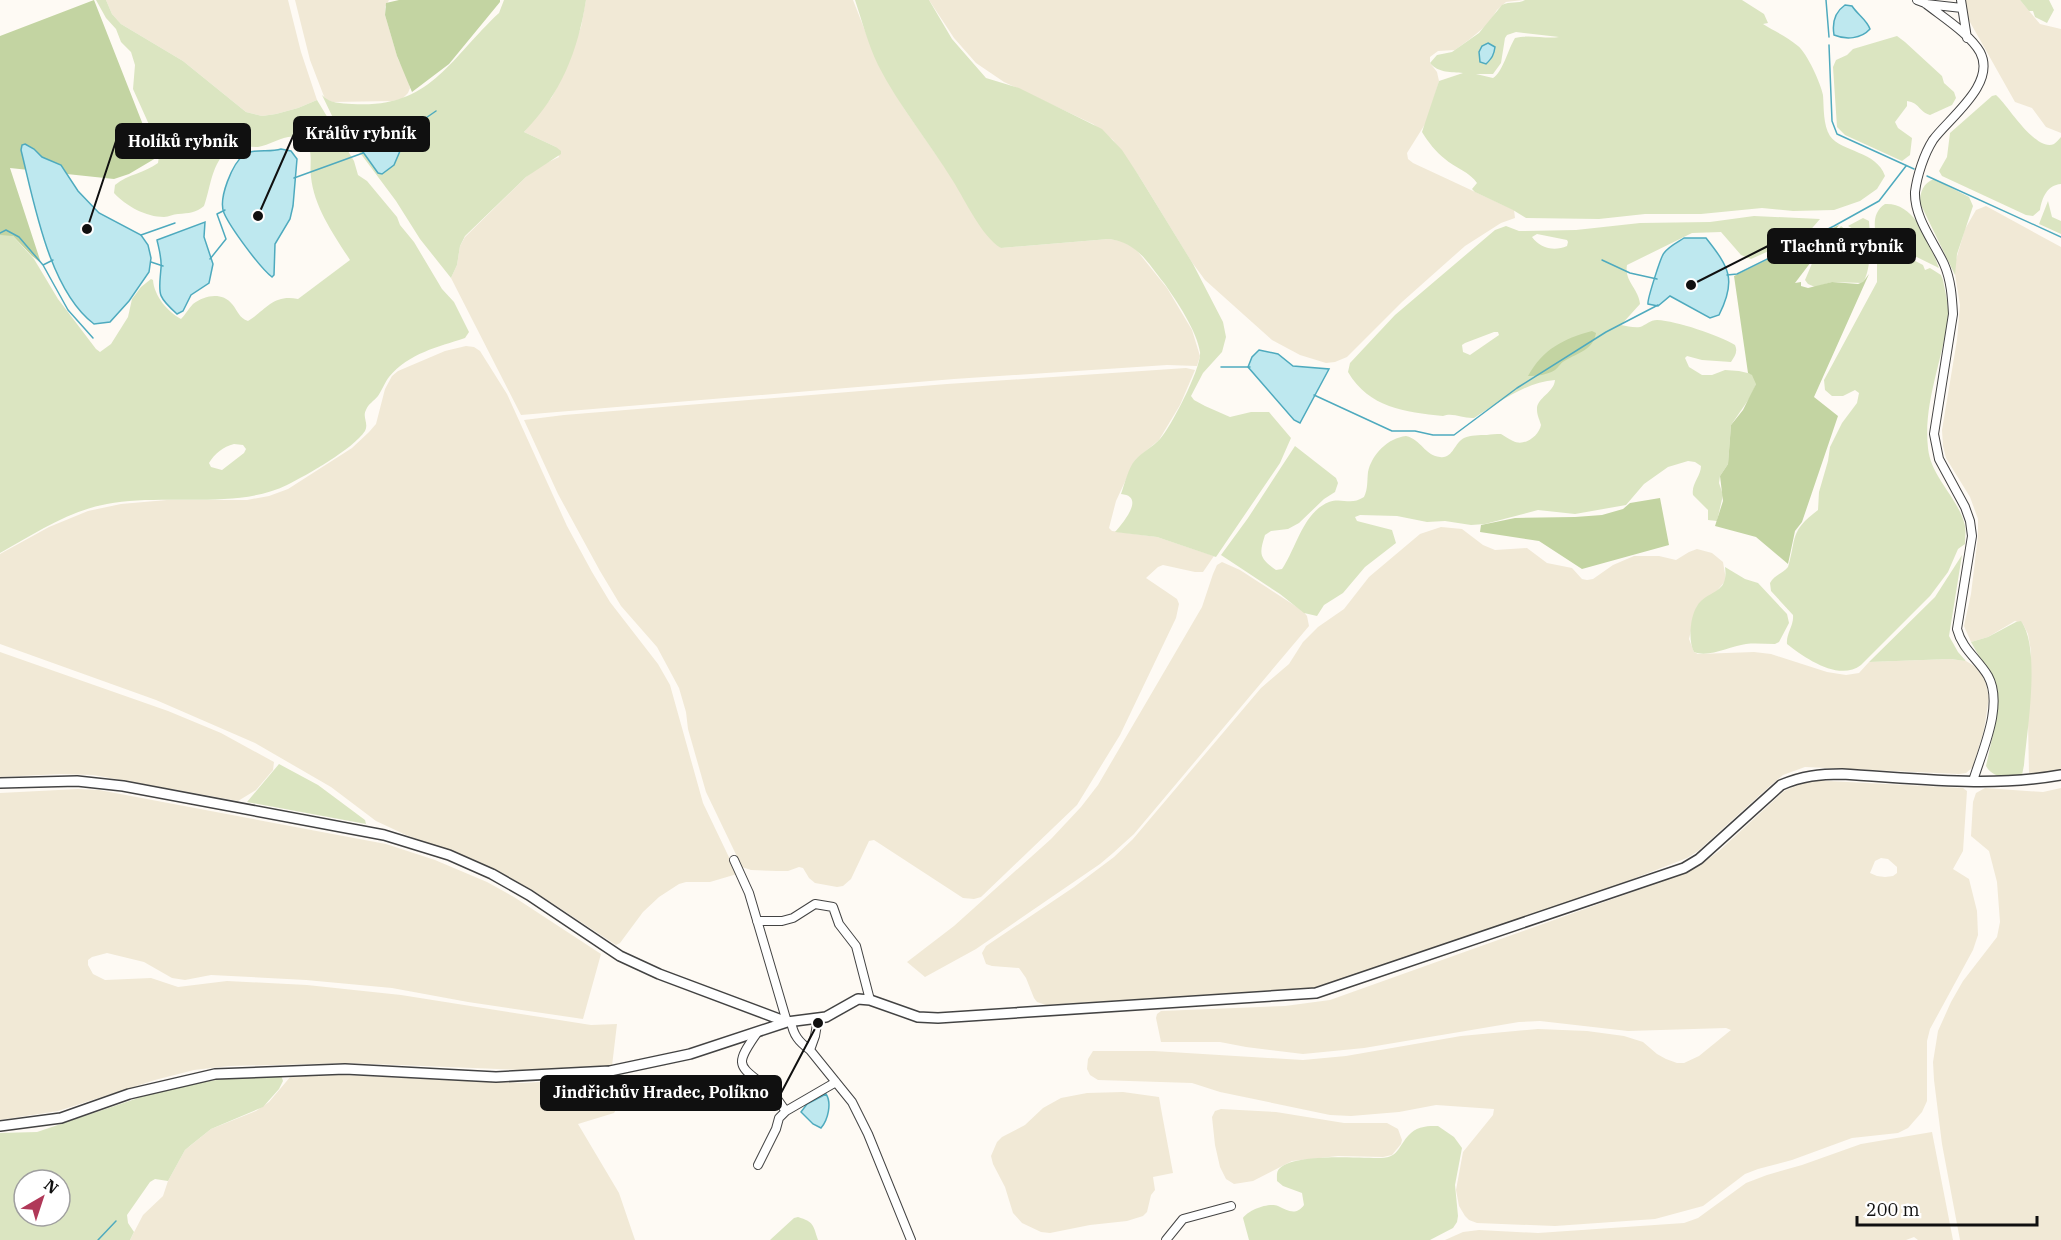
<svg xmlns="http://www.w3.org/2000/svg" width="2061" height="1240" viewBox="0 0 2061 1240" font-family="'IBM Plex Serif',serif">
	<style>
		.farmland { fill: #f1e9d6; fill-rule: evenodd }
		.green { fill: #dbe5c1; fill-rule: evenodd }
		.forest { fill: #c3d4a2 }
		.water { fill: #bee8ef; stroke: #4eaabe; stroke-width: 1.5 }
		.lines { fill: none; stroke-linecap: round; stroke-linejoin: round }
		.stream { stroke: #4eaabe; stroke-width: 1.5 }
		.minor-casing { stroke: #434343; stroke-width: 10 }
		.tertiary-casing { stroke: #434343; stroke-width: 12 }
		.minor { stroke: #fff; stroke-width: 8 }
		.tertiary { stroke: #fff; stroke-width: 9 }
		.leader { fill: none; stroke: #101010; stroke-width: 2 }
		.callout-dot { fill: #101010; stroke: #fff; stroke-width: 2 }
		.callout { fill: #101010; stroke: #101010; stroke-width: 2 }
		.callout-label { font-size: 16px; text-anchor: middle; font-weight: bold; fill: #fff }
	</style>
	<rect width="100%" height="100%" fill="#fefaf4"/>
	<path class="farmland" d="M106 0H288L301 52 317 100 298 108 276 114 262 116 246 112 183 61 121 24 112 14Z
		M295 0H389L385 7V15L398 59 407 77 410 88 408 93 402 99 392 101 333 102 325 99 310 60Z
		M586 0H853L878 64 905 110 1001 248 1109 239 1121 241 1134 247 1167 288 1192 330 1200 356 1197 366 1167 365 954 379 521 415 451 278 457 265 460 246 465 237 526 177 540 166 559 157 556 147 524 132 552 97 558 85 581 27Z
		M929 0H1523L1506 2 1497 10 1488 24 1470 39 1455 50 1438 51 1430 57V63L1437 72 1439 81 1427 121 1407 153 1408 159 1413 163 1514 210 1515 218 1501 223 1465 246 1402 302 1347 357 1335 362 1326 363 1300 355 1272 340 1205 280 1191 261 1139 176 1113 140 1093 124 1004 82 976 63 954 38Z
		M1966 0H2020L2040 24 2061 29V133L2046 127 2032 108 2015 102 1966 15Z
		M1986 206 2061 247V769L2046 773H2029L2028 721 2031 681V651L2028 634 2023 624 2015 621 1988 637 1971 642 1964 626 1971 594 1978 536V519L1970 497 1946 458 1943 446 1942 430 1957 340 1960 305 1955 274V263L1965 229 1976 210Z
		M466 346 474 347 480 351 507 394 567 526 592 572 610 602 658 664 670 685 703 803 737 874 710 882H686L679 884 659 897 643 912 620 943 616 945 532 890 500 872 470 858 406 835 376 821 331 787 255 743 156 700 0 644V554L49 527 88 511 121 504 167 500H247L269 496 288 489 352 448 369 432 376 424 385 389 392 376 398 371 445 351Z
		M1186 368 1195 370 1180 405 1159 440 1135 460 1116 501 1109 528 1112 531 1157 537 1214 556 1203 572H1195L1163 565 1158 567 1146 578 1177 599 1179 604 1176 618 1120 735 1077 805 981 897 974 899 963 898 874 840 869 841 851 879 843 886 837 887 815 883 809 878 803 868 799 867 788 871H777L751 870 742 867 706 792 688 729 686 712 679 688 657 647 621 606 600 571 558 494 524 420 564 415 947 384Z
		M1441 527 1462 529 1483 545 1495 550 1527 548 1547 563 1572 568 1582 579 1587 580 1593 579 1613 565 1634 556H1659L1676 560 1689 552 1697 549 1712 553 1723 562 1726 580 1716 592 1697 606 1689 639 1694 652 1698 654 1754 652 1771 654 1827 672 1846 675 1859 673 1869 662 1950 659 1966 661 1976 667 1985 680 1989 697 1984 730 1973 767 1966 773 1959 774 1805 767 1783 775 1771 785 1698 851 1687 858 1612 887 1331 985 1310 989 1046 1005 1037 1002 1034 998 1026 978 1019 968 992 966 986 964 982 953 986 946 1074 887 1114 857 1133 839 1261 688 1289 664 1303 642 1318 627 1344 609 1369 577 1420 534Z
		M1222 562 1240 570 1303 611 1307 616 1309 626 1134 834 1113 853 1100 864 976 949 925 977 907 962 954 926 1051 839 1081 807 1098 785 1202 607 1213 574 1217 565Z
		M0 652 168 711 221 733 274 762 273 770 256 790 238 801 93 775 61 774 0 777Z
		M1809 780 1944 787 1963 788 1967 791 1963 851 1953 869 1969 879 1977 911 1978 935 1973 950 1930 1029 1927 1041V1101L1922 1112 1908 1128 1898 1133 1852 1138 1792 1160 1758 1169 1745 1174 1703 1206 1655 1219 1555 1226 1477 1223 1469 1220 1465 1216 1459 1206 1456 1190 1463 1152 1493 1115 1494 1109 1436 1105 1399 1112 1351 1116 1330 1115 1220 1092 1192 1083 1098 1080 1090 1075 1087 1069 1088 1059 1093 1051H1154L1303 1060 1346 1056 1461 1036 1538 1029 1587 1031 1624 1036 1643 1042 1657 1054 1666 1059 1677 1063H1684L1699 1056 1731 1030 1726 1028 1628 1031 1540 1021 1519 1022 1364 1048 1303 1054 1246 1047 1220 1042H1161L1156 1018 1157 1014 1161 1011 1285 1006 1330 1000 1649 886 1697 867 1719 851 1784 791ZM1881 858 1888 859 1897 867V873L1893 876 1885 877 1877 876 1870 873 1875 861Z
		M1985 788 2043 792 2061 788V1240H1960L1942 1144 1934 1080 1933 1062 1938 1031 1951 1002 1963 981 1997 937 2000 922 1997 882 1989 851 1971 836 1973 802 1976 793Z
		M78 789 99 790 386 844 435 860 487 882 514 897 601 954 583 1019 468 1002 392 988 306 980 211 975 185 980 172 978 144 962 107 953 92 957 88 960V965L93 974 105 980 151 978 178 987 227 981 307 985 401 995 591 1025 617 1024 612 1066 522 1070 349 1063 229 1066 194 1070 155 1080 58 1111 0 1120V793Z
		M341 1075 524 1083 584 1079 609 1080 613 1082 617 1095 618 1106 614 1113 578 1124 619 1193 635 1240H130L143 1215 163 1196 168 1181 185 1150 211 1129 256 1111 269 1102 291 1076Z
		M1123 1092 1159 1097 1162 1114 1173 1173 1153 1177 1155 1190 1151 1195 1147 1212 1143 1216 1127 1221 1090 1225 1050 1233 1041 1232 1022 1223 1013 1213 1005 1187 993 1164 991 1156 997 1142 1002 1137 1025 1125 1043 1108 1061 1098 1087 1093Z
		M1221 1109 1276 1112 1344 1123H1387L1398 1129 1402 1140 1401 1144 1392 1155 1383 1157 1338 1156 1292 1161 1253 1181 1234 1184 1226 1179 1220 1167 1215 1145 1212 1117 1215 1111Z
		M1932 1132 1953 1240H1918L1914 1237 1906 1240H1445L1463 1232 1479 1230 1538 1233 1684 1223 1698 1218 1746 1183 1767 1175 1802 1165 1861 1144Z"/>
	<path class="green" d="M96 0H106L112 14 121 24 183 61 246 112 262 116 276 114 298 108 317 100 354 161 358 175 367 181 397 217 400 225 414 242 442 289 454 302 469 332 465 338C438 347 409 353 389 377 385 382 382 390 378 396 374 401 368 404 366 410 362 417 369 423 365 431 353 449 307 475 287 485 237 510 162 493 107 504 68 511 34 534 0 553V235L11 234 34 259 58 299 96 349 100 352 111 344 128 317 132 299 141 287 151 279 153 280C154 296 168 312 181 319 185 315 188 309 193 304 205 295 222 292 232 304 238 311 239 318 248 321 266 310 273 294 298 299L350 260C334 235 314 207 311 177 309 165 315 147 302 139 288 131 272 145 258 147 251 147 242 146 235 148 212 154 211 188 204 206 196 213 189 213 178 214 173 214 169 217 164 217 146 217 126 206 114 193L115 185C128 174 145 173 158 163L160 149 133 89 135 65 131 52 121 42 116 29 106 18ZM234 444 243 445 246 449 244 453 222 470 211 467 209 463C215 453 223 447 234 444Z
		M504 0H586C578 51 561 94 524 132L556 147 561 151V154L526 177 465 236 460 246 457 265 451 278 420 239 396 201 349 138 341 120H334L322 95C330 104 341 103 352 104 431 109 449 59 499 13Z
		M855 0H929L952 39 986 78 1019 88 1102 129 1122 150 1139 176 1193 264 1223 322 1226 337 1222 352 1203 373 1191 396 1194 400 1205 406 1230 417 1251 412H1269L1291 438 1280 463 1216 557 1157 537 1115 532C1123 523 1146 496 1121 494 1125 483 1128 469 1135 460 1142 452 1153 447 1160 439 1171 427 1202 367 1200 352 1197 331 1176 300 1164 283 1147 262 1138 243 1109 239L1001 248C982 237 965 200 953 181 929 142 899 106 878 65 868 44 862 21 855 0Z
		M1525 0H1742L1764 14 1768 23 1763 24C1774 31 1788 37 1798 46 1807 53 1821 84 1823 95 1824 108 1823 125 1830 136 1841 152 1877 151 1885 176L1877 189 1860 201 1834 210 1793 211 1762 208 1701 214H1645L1599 219 1526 218 1513 210 1475 192 1472 189 1477 183C1471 173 1454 167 1445 159 1436 152 1428 142 1422 132L1439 81 1463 73C1452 72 1438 73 1430 63L1437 55 1452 52 1479 33 1502 5C1510 1 1518 4 1525 0ZM1516 32 1559 37C1544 39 1529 34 1515 38 1508 49 1503 72 1493 78L1476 74H1493L1501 63 1505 38 1507 35Z
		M2020 0H2049L2054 10 2047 23 2035 17 2033 11H2029Z
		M1897 36 1905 42 1942 76 1944 83 1954 92 1956 98 1952 105 1930 115C1919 112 1920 103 1907 101V106L1895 122 1898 128 1912 138 1910 155 1902 161 1845 135 1837 127 1833 67 1836 60 1847 55 1853 49Z
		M1996 95C2008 105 2035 152 2054 144 2057 142 2059 139 2061 137V184C2047 185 2042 198 2040 210L2033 216 2026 215 1942 176 1939 171 1947 157 1950 133 1992 96Z
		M1934 179 1969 197 1973 206 1957 254 1955 275 1920 203C1920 192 1923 183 1934 179Z
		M2048 201 2052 217 2061 221V234L2039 224Z
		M1885 204C1916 202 1930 245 1939 268L1876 237C1874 224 1873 212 1885 204Z
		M1754 216 1820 219 1807 234 1751 259 1741 255 1721 232 1692 233 1627 265C1624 281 1639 289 1640 304L1621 325C1627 326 1634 328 1640 327 1646 325 1650 320 1657 320 1677 321 1718 335 1735 345 1738 352 1735 356 1731 362L1702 360 1687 356 1685 358 1689 367 1702 375H1712L1725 370 1739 371 1752 374 1756 380V384L1751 396 1731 425 1728 464 1720 476 1719 483 1723 495 1717 521 1708 520V510L1693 495C1691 484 1701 476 1701 466L1695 462 1688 461 1668 467 1644 484 1626 505 1575 514 1538 510 1485 524 1471 525 1445 521 1427 522 1397 516 1360 515 1355 517 1357 521 1392 530 1396 543 1365 567 1343 593 1324 605 1317 616 1304 613 1280 594 1221 555 1248 518 1295 446 1336 478 1338 483 1335 492 1324 499 1299 523 1288 529 1271 531 1265 535C1259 554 1259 558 1276 570L1282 569 1284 566C1297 545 1304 512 1329 502 1342 497 1350 506 1364 497 1368 489 1367 481 1368 472 1372 454 1388 438 1406 436 1422 440 1424 455 1440 457 1453 459 1454 443 1464 438 1471 435 1479 435 1487 435 1491 434 1496 434 1501 434 1505 436 1508 439 1513 441 1524 447 1539 436 1541 425 1540 421 1537 415 1537 410 1536 398 1554 393 1555 380 1526 382 1498 403 1474 418 1464 419 1453 412 1443 416 1405 412 1369 408 1348 372L1350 363 1395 315 1495 230 1506 226 1519 231 1576 230 1640 223 1710 222ZM1537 234 1567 240 1568 242 1567 246C1554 252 1540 248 1532 237ZM1494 332H1498L1499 335 1470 355 1463 352 1462 345 1465 343Z
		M1863 218 1869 221 1870 235 1857 231 1848 226Z
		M1841 226 1851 234 1870 239C1870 254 1870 270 1863 283L1832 282 1815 287 1808 284 1805 280 1813 261Z
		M1877 241 1923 265 1925 270 1930 268 1941 275 1943 280C1945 292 1949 304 1948 316 1943 361 1923 402 1928 448 1931 478 1959 498 1965 526 1966 531 1965 538 1965 544L1958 549 1948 572 1930 596 1861 665C1839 682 1805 658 1787 644 1786 633 1794 626 1793 615L1771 591 1770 583C1774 575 1782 574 1788 567 1797 537 1789 532 1818 510L1819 492 1828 461 1830 447 1842 423 1857 403 1859 393 1855 390 1843 396H1832L1825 390 1824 380 1877 282Z
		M1962 555 1949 636 1958 652 1966 661 1950 659 1869 662 1935 597Z
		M1725 567 1745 579 1758 583 1787 614 1789 623 1779 642 1775 644C1765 644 1755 643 1746 644 1730 646 1709 658 1694 652 1688 641 1690 617 1697 606 1708 589 1729 595 1725 567Z
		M2021 621C2041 648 2027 731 2024 765L2022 775C2009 777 1994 780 1986 766L1994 730 1998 698 1997 686 1991 672 1980 658 1971 642 1988 637 2016 622Z
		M279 764 318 785 365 820 366 824 247 802Z
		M281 1075 283 1081 279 1089 263 1107 211 1129 191 1145 185 1150 168 1181 155 1179 150 1182 127 1215 128 1223 134 1232 130 1240H0V1133L37 1132 168 1088 234 1077ZM24 1180H60V1216H24Z
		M1438 1126 1454 1137 1462 1148 1455 1185 1458 1216 1457 1222 1453 1228 1430 1240H1249L1243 1218C1248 1210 1269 1202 1278 1206 1288 1211 1296 1216 1304 1205L1302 1193 1283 1186 1277 1181C1277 1177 1276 1171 1280 1168 1296 1153 1360 1158 1381 1158 1400 1158 1399 1143 1411 1133 1418 1126 1429 1126 1438 1126Z
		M798 1217C814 1222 813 1225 818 1240H770L794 1218Z"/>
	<path class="forest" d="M94 0 156 158 129 174 114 179 10 168 41 263 32 256 13 236 0 235V36Z
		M399 0H500V2L449 64 412 92 397 56 385 15 386 3Z
		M1839 225 1795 283 1801 282V286L1808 288 1832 282 1858 284 1863 282 1869 274 1814 397 1838 416 1802 522 1795 531 1788 564 1756 537 1715 526 1723 501 1720 476 1728 464 1731 425 1743 410 1756 384 1752 375 1748 373 1734 276Z
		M1592 331 1596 333C1593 350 1578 353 1566 360 1561 362 1559 367 1555 370 1547 375 1537 376 1528 376 1543 349 1563 339 1592 331Z
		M1660 498 1669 545 1582 569 1539 541 1480 532 1481 525 1515 518 1575 517 1602 515 1623 509 1630 503Z"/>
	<path class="water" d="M1845 5 1852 6C1857 14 1867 20 1870 29 1861 39 1846 40 1834 35 1832 23 1835 12 1845 5Z
		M1488 43 1495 47C1494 55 1492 58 1486 64L1480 62 1479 52 1482 46Z
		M386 120 391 124 409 130 394 165 382 174 378 173 363 152 354 135C366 134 370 122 386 120Z
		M25 144 34 149 42 157 61 165 78 191 99 213 141 235 148 245 151 258 149 272 129 301 110 322 94 324C49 290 34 202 21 150L22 145Z
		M281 149 291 151 297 159 293 206 290 219 275 244 274 275 272 277C260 268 230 227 224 213 218 199 232 163 245 154 255 148 270 153 281 149Z
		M205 222 204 237 213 264 209 283 191 295 183 311 177 314C156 295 159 294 161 268 162 259 159 249 157 240Z
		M1684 238H1706C1729 267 1737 280 1719 315L1710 318 1670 296 1658 306 1648 304C1647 300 1661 256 1664 253 1669 246 1678 242 1684 238Z
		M1259 350 1278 354 1293 366 1329 369 1300 423 1294 420 1248 367 1252 357Z
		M826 1094C832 1103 828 1120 821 1128L813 1124 801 1112 807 1104Z"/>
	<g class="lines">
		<path class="stream" d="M1826 0 1829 37
			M1829 45 1832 121 1837 134 1914 169
			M407 131 436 111
			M1927 176 2061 237
			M294 178 363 153
			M0 233 6 230 19 237 43 265 53 260
			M141 235 175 223
			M210 259 226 239 217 214 225 210
			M1602 260 1630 273 1657 279
			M151 262 163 266
			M43 265 68 310 93 338
			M1727 275 1737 274 1834 226 1879 201 1906 166
			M1221 367H1250
			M1314 395 1392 431H1415L1433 435H1454L1517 388 1606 332 1658 305
			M98 1240 116 1221"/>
		<defs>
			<path id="minor" d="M1917 0 1925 3C1941 16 1970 34 1980 52 1997 84 1949 118 1933 140 1924 154 1917 176 1915 192 1914 218 1934 242 1944 264 1951 280 1952 297 1953 314L1934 434 1939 459 1965 507 1970 521 1972 536 1957 629C1962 649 1978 659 1988 676 2004 705 1982 751 1973 781
				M1961 0 1967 38
				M1926 4 1962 8
				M734 860 749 893 787 1022
				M757 921H782L793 918 815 904 833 907 839 924 856 946 870 1000
				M818 1018 815 1036 810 1050 852 1102 868 1134 911 1240
				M791 1021C793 1035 799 1042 810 1050
				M757 1033C732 1068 740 1065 768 1089 776 1095 780 1104 786 1111L836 1082
				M758 1165 776 1129 779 1118 786 1111
				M1166 1240 1183 1219 1231 1206"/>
			<path id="tertiary" d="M0 783 77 781 123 786 384 835 449 855 492 874 529 895 620 956 659 974 787 1022
				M0 1126 61 1118 129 1094 215 1074 345 1069 496 1077 610 1071 690 1054 787 1022 826 1017 858 999 870 1000 918 1017 938 1018 1316 993 1684 868 1699 859 1781 785C1802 776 1820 774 1842 774 1914 778 1989 788 2061 775"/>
		</defs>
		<use href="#minor" class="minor-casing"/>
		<use href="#tertiary" class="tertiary-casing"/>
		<use href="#minor" class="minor"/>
		<use href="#tertiary" class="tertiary"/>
	</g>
	<path class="leader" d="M258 216L294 134M87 229L116 141M1691 285L1768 246M818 1023L781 1093"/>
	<g class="callout-dot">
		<circle cx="258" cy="216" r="6"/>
		<circle cx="87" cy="229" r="6"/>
		<circle cx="1691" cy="285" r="6"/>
		<circle cx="818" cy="1023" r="6"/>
	</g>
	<g class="callout">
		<rect x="294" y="117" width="135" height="34" rx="6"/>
		<rect x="116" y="124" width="134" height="34" rx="6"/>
		<rect x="1768" y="229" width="147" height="34" rx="6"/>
		<rect x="541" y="1076" width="240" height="34" rx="6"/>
	</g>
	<g class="callout-label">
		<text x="361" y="139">Králův rybník</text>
		<text x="183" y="147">Holíků rybník</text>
		<text x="1842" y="252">Tlachnů rybník</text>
		<text x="661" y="1098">Jindřichův Hradec, Políkno</text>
	</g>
	<g transform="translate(42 1198) rotate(39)"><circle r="28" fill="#ffffff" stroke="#9f9f9f" stroke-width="1.5"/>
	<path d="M0-4.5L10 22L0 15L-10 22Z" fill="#b03858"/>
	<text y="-9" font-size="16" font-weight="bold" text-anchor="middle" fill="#101010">N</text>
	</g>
	<path d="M1857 1216v9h180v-9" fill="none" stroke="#101010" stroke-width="3"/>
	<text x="1866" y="1216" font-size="18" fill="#101010" stroke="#ffffff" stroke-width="4.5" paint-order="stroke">200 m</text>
</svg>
